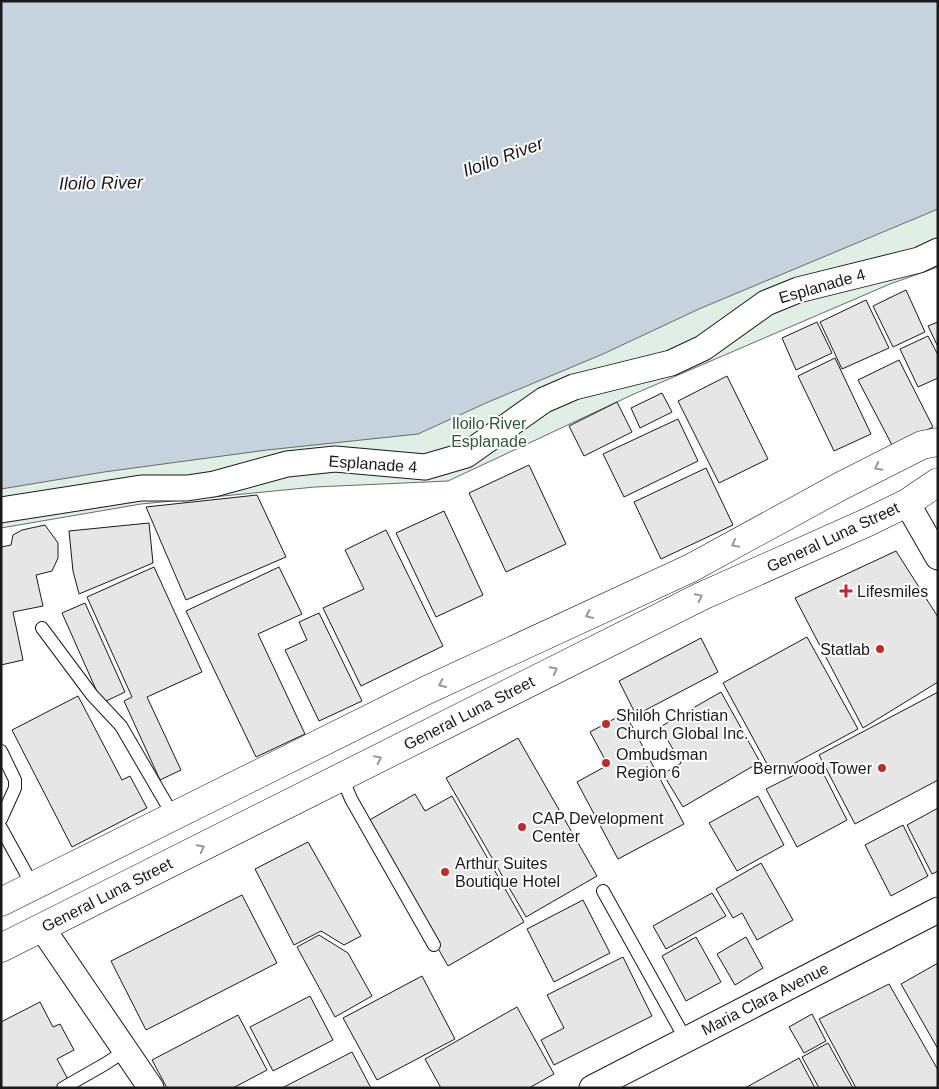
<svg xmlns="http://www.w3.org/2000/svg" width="939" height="1089" viewBox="0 0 939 1089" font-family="Helvetica,sans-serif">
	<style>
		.green { fill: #e0efe3; stroke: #6a6a6a }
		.water { fill: #c6d2dc; stroke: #6a6a6a }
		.building { fill: #e6e6e6; stroke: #1a1a1a }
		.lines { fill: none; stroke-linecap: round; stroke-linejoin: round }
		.lane-casing { stroke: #1a1a1a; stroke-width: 14 }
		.street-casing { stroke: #1a1a1a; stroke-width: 27 }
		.highway-casing { stroke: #1a1a1a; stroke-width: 29 }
		.lane { stroke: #fff; stroke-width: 12 }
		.street { stroke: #fff; stroke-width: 25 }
		.highway { stroke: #fff; stroke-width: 28 }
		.oneway { stroke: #989898 }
		.poi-dot { fill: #c62828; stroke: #fff; stroke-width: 2 }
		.labels { text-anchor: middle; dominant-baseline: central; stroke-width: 4; stroke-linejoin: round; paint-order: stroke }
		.street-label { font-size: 16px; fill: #1a1a1a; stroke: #fff }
		.park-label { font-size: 16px; fill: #2b5a34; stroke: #fff }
		.poi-label { font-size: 16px; fill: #1a1a1a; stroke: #fff; text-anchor: start }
		.water-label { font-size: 18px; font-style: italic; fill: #1a1a1a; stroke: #fff }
	</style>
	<rect width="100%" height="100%" fill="#fff"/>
	<path class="green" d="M938 202V267L890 284 634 394 448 481 315 487 141 504 1 528V457Z"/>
	<path class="water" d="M1 1H938V209L699 309 603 354 486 403 418 434 267 450 104 472 1 489Z"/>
	<path class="building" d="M906 290 925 332 893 347 873 306Z
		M866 300 889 348 842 369 820 322Z
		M817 322 832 353 796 370 782 338Z
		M938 322V347L928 326Z
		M928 336 938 355V378L918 387 900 349Z
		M835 358 871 434 834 451 798 376Z
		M899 360 933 427 893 447 858 380Z
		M727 376 768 459 719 483 678 401Z
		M662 393 672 412 640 428 631 408Z
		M617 402 632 432 584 456 569 426Z
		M678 419 698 461 624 497 603 454Z
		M529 465 566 544 506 572 469 493Z
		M706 468 733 525 661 559 634 502Z
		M257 495 286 557 186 600 146 507Z
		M444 511 483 595 436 617 396 533Z
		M149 523 153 563 79 594 73 571 69 531Z
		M45 525 58 543V558L52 571 36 575 43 606 13 612 23 660 1 665V547L11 545 13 535 22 530Z
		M386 530 443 646 361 686 323 608 364 589 345 550Z
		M896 551 938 617V682L863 728 795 598Z
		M154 567 202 672 147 697 181 770 160 780 124 701 132 697 87 597Z
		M279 567 302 614 258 634 305 734 256 757 186 611Z
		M85 603 125 692 102 703 62 613Z
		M319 613 362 701 319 721 285 650 307 640 299 622Z
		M807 637 858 729 773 775 723 683Z
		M701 638 718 672 636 715 619 681Z
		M721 692 760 762 683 807 663 774 681 763 660 727Z
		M938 692V780L855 824 819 755Z
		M78 696 122 780 130 776 147 808 72 847 12 730Z
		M625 713 684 824 618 859 577 782 608 765 590 732Z
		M518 738 597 876 526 917 446 778Z
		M818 763 847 820 797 847 766 789Z
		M415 794 425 811 452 796 524 922 448 966 366 822Z
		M758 796 784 845 737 871 709 823Z
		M938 808V871L932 874 907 825Z
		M903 825 928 876 891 896 865 845Z
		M308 842 361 936 344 945 321 931 294 945 255 869Z
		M761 863 793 920 757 940 742 913 733 918 716 889Z
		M712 893 726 916 666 949 653 926Z
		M242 895 277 963 146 1030 111 961Z
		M583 900 610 953 554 982 527 929Z
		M319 935 348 953 372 996 335 1017 297 947Z
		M696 937 721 982 686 1001 662 956Z
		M746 937 763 968 735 985 717 954Z
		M623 957 652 1016 554 1065 541 1040 564 1028 547 995Z
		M938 963V1049L901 984Z
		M422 976 455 1039 377 1080 343 1018Z
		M889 984 938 1070V1088H856L819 1019Z
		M310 996 333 1040 273 1071 250 1027Z
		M40 1002 53 1027 60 1024 74 1050 57 1059 70 1083 60 1088H1V1022Z
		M517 1007 554 1074 529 1088H441L425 1059Z
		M812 1014 826 1041 804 1053 789 1027Z
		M238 1015 267 1070 233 1088H167L152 1060Z
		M828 1043 853 1088H819L802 1057Z
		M352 1052 371 1088H282Z
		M799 1058 815 1088H745Z"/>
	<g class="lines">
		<defs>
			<path id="lane" d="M42 628 92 695 121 726 174 817
				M1 751 15 780V788L1 819
				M342 777 351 799 434 945
				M1 828 33 886
				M603 891 686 1040
				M63 1088 105 1064 125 1051"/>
			<path id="street" d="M907 503 938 557
				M1 510 141 488H187L214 484 287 464 335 459 425 467 466 455 544 400 574 387 671 363 703 348 766 303 798 290 919 260 938 251
				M42 928 151 1088
				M592 1088 938 910"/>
			<path id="highway" d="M1 902 427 690 691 568 841 486 922 445 938 442
				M1 948 702 596 868 522 907 503 938 482"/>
		</defs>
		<use href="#lane" class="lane-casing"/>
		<use href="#street" class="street-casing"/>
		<use href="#highway" class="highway-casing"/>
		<use href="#lane" class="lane"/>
		<use href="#street" class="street"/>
		<use href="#highway" class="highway"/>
	</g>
	<defs><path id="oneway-chevron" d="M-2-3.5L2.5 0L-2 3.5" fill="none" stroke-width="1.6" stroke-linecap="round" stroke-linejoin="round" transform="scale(1.25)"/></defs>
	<g class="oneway">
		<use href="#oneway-chevron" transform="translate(878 467) rotate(153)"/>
		<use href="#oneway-chevron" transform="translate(735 544) rotate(151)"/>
		<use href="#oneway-chevron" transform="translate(699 597) rotate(-26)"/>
		<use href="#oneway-chevron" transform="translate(589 615) rotate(155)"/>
		<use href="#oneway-chevron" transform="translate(554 670) rotate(-27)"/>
		<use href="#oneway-chevron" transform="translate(442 684) rotate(155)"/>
		<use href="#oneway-chevron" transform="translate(378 759) rotate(-27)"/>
		<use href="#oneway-chevron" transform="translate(201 848) rotate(-27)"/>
	</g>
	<g class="poi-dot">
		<path d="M843.5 583.5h5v5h5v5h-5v5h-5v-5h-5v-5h5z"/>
		<circle cx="880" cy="649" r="5"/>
		<circle cx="606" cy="724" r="5"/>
		<circle cx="606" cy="763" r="5"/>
		<circle cx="882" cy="768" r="5"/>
		<circle cx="522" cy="827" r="5"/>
		<circle cx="445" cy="872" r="5"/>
	</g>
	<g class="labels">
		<g class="street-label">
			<text transform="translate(822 286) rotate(-16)">Esplanade 4</text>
			<text transform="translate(373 464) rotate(4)">Esplanade 4</text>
			<text transform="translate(833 537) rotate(-25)">General Luna Street</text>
			<text transform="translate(469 713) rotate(-27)">General Luna Street</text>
			<text transform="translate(107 895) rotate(-27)">General Luna Street</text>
			<text transform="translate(765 999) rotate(-27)">Maria Clara Avenue</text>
		</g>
		<g class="park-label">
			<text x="489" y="423">Iloilo River<tspan x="489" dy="18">Esplanade</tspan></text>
		</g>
		<g class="poi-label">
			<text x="857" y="591">Lifesmiles</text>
			<text x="870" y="649" text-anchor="end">Statlab</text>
			<text x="616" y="715">Shiloh Christian<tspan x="616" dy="18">Church Global Inc.</tspan></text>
			<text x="616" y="754">Ombudsman<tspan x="616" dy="18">Region 6</tspan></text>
			<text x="872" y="768" text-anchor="end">Bernwood Tower</text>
			<text x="532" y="818">CAP Development<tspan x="532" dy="18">Center</tspan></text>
			<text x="455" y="863">Arthur Suites<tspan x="455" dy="18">Boutique Hotel</tspan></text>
		</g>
		<g class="water-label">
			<text transform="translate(503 157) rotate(-20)">Iloilo River</text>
			<text transform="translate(101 183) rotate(-1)">Iloilo River</text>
		</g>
	</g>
	<rect width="939" height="1089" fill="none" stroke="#1a1a1a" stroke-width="5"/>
</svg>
